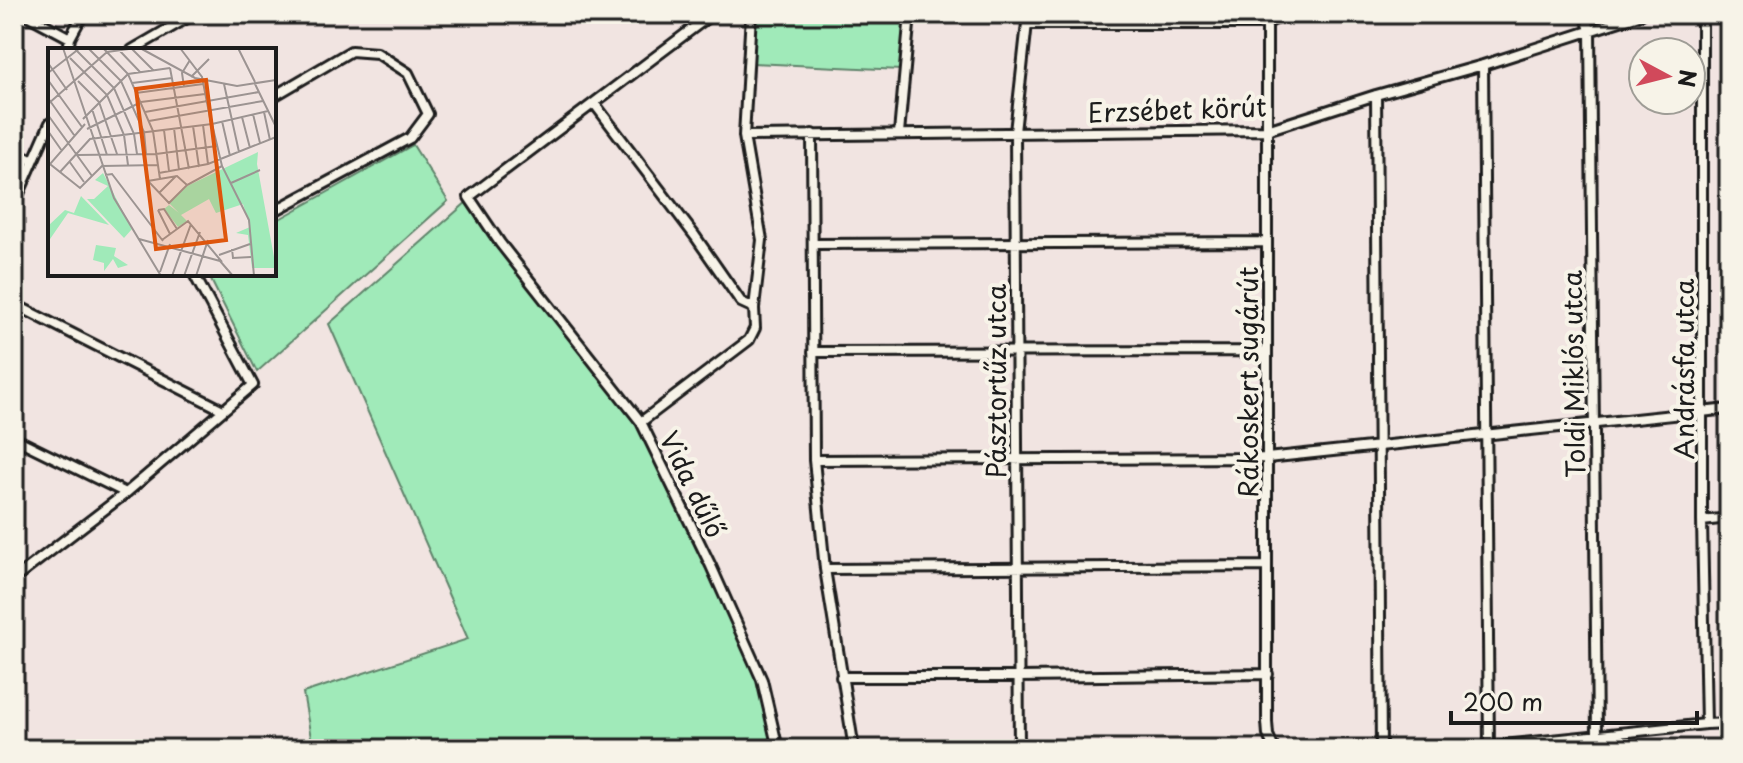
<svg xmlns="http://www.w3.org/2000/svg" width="1743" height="763" viewBox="0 0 1743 763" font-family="'Playpen Sans',sans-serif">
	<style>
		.green { fill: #a0eab9; stroke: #5e836a; stroke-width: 2 }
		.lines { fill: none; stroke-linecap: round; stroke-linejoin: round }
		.minor-casing { stroke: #1c1c1c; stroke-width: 14 }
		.minor { stroke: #f7f3e8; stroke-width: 8 }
		.labels { text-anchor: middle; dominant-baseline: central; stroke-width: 8; stroke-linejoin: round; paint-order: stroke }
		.street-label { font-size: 26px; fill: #1c1c1c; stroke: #f7f3e8 }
		.inset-road { fill: none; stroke: #9c9492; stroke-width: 2 }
		.view { fill: #de560d; fill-opacity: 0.15; stroke: #de560d; stroke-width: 4 }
		.inset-edge { fill: none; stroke: #1c1c1c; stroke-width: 4 }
	</style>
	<rect width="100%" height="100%" fill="#f1e4e1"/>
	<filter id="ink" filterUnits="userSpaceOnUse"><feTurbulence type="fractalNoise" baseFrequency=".0125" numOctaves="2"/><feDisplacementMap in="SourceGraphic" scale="16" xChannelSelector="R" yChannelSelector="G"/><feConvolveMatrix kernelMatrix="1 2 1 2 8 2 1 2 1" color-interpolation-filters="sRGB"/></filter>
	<g filter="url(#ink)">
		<path class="green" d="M755 14H907L901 70 752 63Z
			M413 145 448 201 257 372 208 274H274V222Z
			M468 201 634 419 711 566 758 683 776 749H313L303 693 468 639 329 324Z"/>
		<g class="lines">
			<defs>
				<path id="minor" d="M25 14 70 38
					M712 14 469 197 500 243 641 422 711 566 762 680 778 749
					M1267 14V722L1268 735 1274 749
					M1585 14 1590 30 1597 735
					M1702 14V521L1706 724
					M1027 24H1267L1273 20 1291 14
					M68 50 70 38 83 14
					M132 50 194 14
					M1483 65 1489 749
					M1376 95 1381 749
					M274 96 351 51 377 53 408 73 428 114 410 138 274 211
					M594 103 695 236 741 302 754 308
					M899 133 910 14
					M812 134 814 460 825 569 854 749
					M744 136 1267 130 1376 95 1483 65 1642 14
					M14 151 33 161
					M14 205 50 123
					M814 244 1267 242
					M14 304 223 410
					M813 352 1267 351
					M641 422 749 340 755 328 754 308 762 240 744 136 751 14
					M14 438 126 493
					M814 460 1267 458 1729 409
					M1702 521 1729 518
					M825 569 1267 566
					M14 579 126 493 253 385 194 274
					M841 677H1019L1268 674
					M1019 749 1015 132 1028 14
					M1464 749 1706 724 1729 723"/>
			</defs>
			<use href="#minor" class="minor-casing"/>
			<use href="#minor" class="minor"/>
		</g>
	</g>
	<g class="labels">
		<g class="street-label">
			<text transform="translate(1177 109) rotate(-2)">Erzsébet körút</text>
			<text transform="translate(1683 369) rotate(-90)">Andrásfa utca</text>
			<text transform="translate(1573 374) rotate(-91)">Toldi Miklós utca</text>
			<text transform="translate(995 381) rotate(-90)">Pásztortűz utca</text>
			<text transform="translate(1247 382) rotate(-90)">Rákoskert sugárút</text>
			<text transform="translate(693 484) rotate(64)">Vida dűlő</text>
		</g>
	</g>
	<g transform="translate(48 48)">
		<rect width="228" height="228" fill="#f1e4e1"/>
		<path d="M210 104 209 116 228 220H204L200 187 188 185 202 179 195 156 168 165 161 151 133 167 139 173 130 179 116 161 121 157 131 165 121 155 139 138ZM55 125 84 181 76 190 39 151H46L60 138 47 132ZM33 148 61 177 20 165 0 194V178L17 162 26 165ZM48 197 68 200 66 208 80 217 70 220 65 211 56 223V215L45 212Z" fill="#a0eab9"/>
		<path class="inset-road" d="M15 0 66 150 113 228M26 0 66 40 86 86 89 106M40 0 73 33 96 84 98 106M55 0 80 26 105 83 112 131M92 0 147 30 189 38 228 32M132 0 154 29 163 75M190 0 207 34M84 1 105 22M71 2 92 24M22 10 59 47 76 87 80 117M0 15 19 42M122 20 141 121M0 25 32 0M143 29 161 11M0 32 34 79M30 33 51 54 69 106M84 35 124 30M176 36 191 104M207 36 228 79M136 39 134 25 142 12M88 45 155 36M0 50 26 87M0 56 59 4 88 0M44 61 59 107M97 64 211 44M216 64 222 92M205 66 212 95M0 67 44 128M194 69 202 100M35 71 80 26 122 20M101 73 215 53M174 73 182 108M37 76 2 116 32 140 54 118 110 117M164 76 174 118 201 172 206 228M155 77 160 116M145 78 151 119M126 80 131 122M39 81 93 54 157 46M116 82 121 123M0 83 14 103M29 107 108 106 169 98M21 113 36 134M12 124 42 91 164 76 220 63M111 125 160 116 228 89M57 127 64 126 115 193M183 135 212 122M139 137 129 128 100 133 121 155 139 137 174 118M111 145 128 128M110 162 116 161 129 181M110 162 122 186M91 191 172 213 185 228M114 192 140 173 174 214M184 201 185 210 203 209M171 207 202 196M112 224 122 196M124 228 143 176M136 228 152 184M148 228 160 192"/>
		<path class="view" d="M158 32 178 192 108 201 88 41Z"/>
		<rect width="228" height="228" class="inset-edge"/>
	</g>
	<rect width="1743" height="763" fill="none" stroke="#f7f3e8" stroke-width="48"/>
	<rect x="24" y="24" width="1695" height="715" fill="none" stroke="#1c1c1c" stroke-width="3" filter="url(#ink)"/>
	<g transform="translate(1667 76) rotate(97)"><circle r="38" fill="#f7f3e8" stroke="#9f9d96" stroke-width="2"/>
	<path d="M0-6L14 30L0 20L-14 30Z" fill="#d1495b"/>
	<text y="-12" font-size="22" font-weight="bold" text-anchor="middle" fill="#1c1c1c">N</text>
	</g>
	<path d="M1451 711v12h246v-12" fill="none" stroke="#1c1c1c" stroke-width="4"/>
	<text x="1463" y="711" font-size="24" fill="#1c1c1c" stroke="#f7f3e8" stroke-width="6" paint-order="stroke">200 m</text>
</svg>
